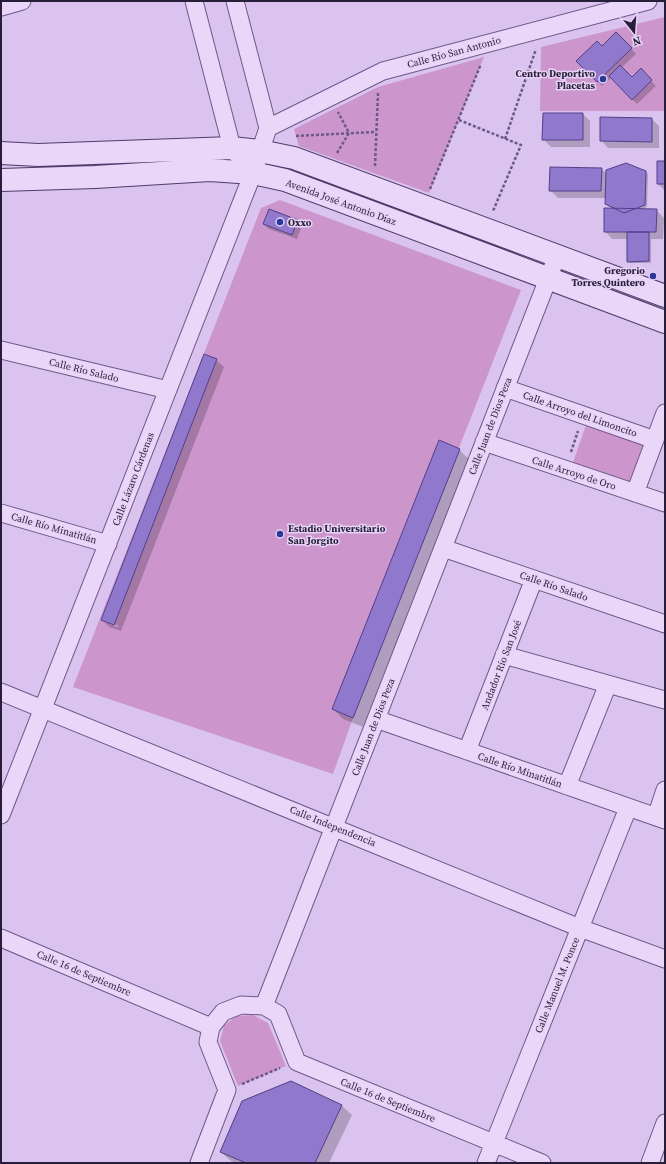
<svg xmlns="http://www.w3.org/2000/svg" width="666" height="1164" font-family="'Source Serif 4',serif">
<style>
.green{fill:#cc96cd}
.shadow{fill:#0003;fill-rule:evenodd}
.building{fill:#9078cd;stroke:#523f89}
.lines{fill:none;stroke-linecap:round;stroke-linejoin:round}
.street-casing{stroke:#6c5989;stroke-width:19}
.secondary-casing{stroke:#4d3c6b;stroke-width:24}
.path{stroke:#6c5989;stroke-width:2.5;stroke-dasharray:3 2;stroke-linecap:butt}
.street{stroke:#ead6f9;stroke-width:17}
.secondary{stroke:#ead6f9;stroke-width:22}
.poi-dot{fill:#283999;stroke:#e7d2f6;stroke-width:1.5}
.labels{text-anchor:middle;dominant-baseline:central;stroke-width:3;stroke-linejoin:round;paint-order:stroke}
.street-label{font-size:10px;fill:#271e39;stroke:#e7d2f6}
.poi-label{font-size:10px;font-weight:bold;fill:#271e39;stroke:#e7d2f6;text-anchor:end}
</style>
<rect width="100%" height="100%" fill="#dbc3ef"/>
<path class="green" d="M665,17v94h-125l1,-64z
M484,57l-55,136 -130,-47 -5,-17 84,-42z
M280,200l241,90 -168,428 -20,56 -260,-87 188,-479z
M586,425l60,20 -14,41 -60,-21z
M253,1015l15,8 18,43 -48,20 -18,-45 4,-15 12,-10z"/>
<path class="shadow" d="M616,33l20,21 -15,14 11,10 9,-8 15,16 -19,18 -26,-26 -9,8 -24,-25 24,-13z
M583,114l7,7v26h-39l-8,-8z
M652,119l7,7v22h-51l-7,-8z
M665,162v29l-7,-7z
M601,169l6,5 38,-3 3,3 -1,33 -7,3h16l8,8 -1,21h-12v24h-21l-2,-2v-22h-16l-7,-8 10,-21 -9,-6v-6h-48l-8,-8z
M297,221l5,4 -5,14 -28,-10 -5,-5z
M216,360l8,7 -103,264 -12,-4 -7,-8zM109,622l10,4 -1,1 -9,-3z
M459,450l10,9 -106,268 -20,-8 -10,-10z
M291,1082l51,24 10,9 -23,48h-94l-4,-2 -10,-9z"/>
<path class="building" d="M616,32l16,16 -35,34 -21,-21 21,-20 5,5z
M620,65l12,12 9,-9 11,12 -20,20 -23,-24z
M543,113h40v27h-41z
M600,117l52,1v24l-52,-1z
M657,161h8v23h-8z
M626,163l20,8 -1,34 -21,8 -19,-9 1,-34z
M550,167l52,1 -1,23h-52z
M604,208l53,1 -1,23h-52z
M269,209l29,11 -6,15 -29,-11z
M627,232h22v29l-22,1z
M204,354l13,5 -103,266 -13,-5z
M439,440l21,9 -107,269 -21,-9z
M291,1081l51,24 -27,58h-69l-26,-11 22,-51z"/>
<g class="lines">
<g class="street-casing">
<path id="street" d="M194,1l38,147 21,25
M1,7l21,-6
M268,128l115,-57 265,-70
M1,350l167,40
M505,388l150,52
M484,442l181,61
M635,493l30,-80
M1,513l107,31
M443,548l222,76
M504,655l161,45
M1,692l579,236 85,31
M376,719l289,101
M467,751l67,-172
M567,786l41,-102
M1,815l252,-642 15,-45 -33,-127
M656,817l9,-27
M1,938l210,89
M264,1006l14,8 19,48 245,101
M199,1163l28,-73 -19,-48 3,-15 12,-15 18,-7 23,1 293,-750
M486,1163l142,-355
M650,1163l15,-40"/>
</g>
<g class="secondary-casing">
<path id="secondary" d="M1,153l37,2 194,-7 28,3 34,7 371,138
M1,180l94,-3 115,-7 43,3 32,7 380,142"/>
</g>
<path class="path" d="M459,120l62,25 -28,66
M296,136l80,-4
M505,139l31,-90
M337,153l12,-20 -11,-21
M375,166l3,-73
M430,189l51,-125
M571,452l7,-21
M242,1084l38,-16"/>
<use href="#street" class="street"/>
<use href="#secondary" class="secondary"/>
</g>
<g class="poi-dot">
<circle cx="603" cy="79" r="4"/>
<circle cx="280" cy="222" r="4"/>
<circle cx="653" cy="276" r="4"/>
<circle cx="280" cy="534" r="4"/>
</g>
<g class="labels">
<g class="street-label">
<text transform="translate(454 52) rotate(-15)">Calle Río San Antonio</text>
<text transform="translate(341 202) rotate(20)">Avenida José Antonio Díaz</text>
<text transform="translate(84 370) rotate(14)">Calle Río Salado</text>
<text transform="translate(580 414) rotate(19)">Calle Arroyo del Limoncito</text>
<text transform="translate(490 426) rotate(-69)">Calle Juan de Dios Peza</text>
<text transform="translate(574 473) rotate(18)">Calle Arroyo de Oro</text>
<text transform="translate(133 479) rotate(-69)">Calle Lázaro Cárdenas</text>
<text transform="translate(54 528) rotate(16)">Calle Río Minatitlán</text>
<text transform="translate(554 586) rotate(19)">Calle Río Salado</text>
<text transform="translate(501 665) rotate(-69)">Andador Río San José</text>
<text transform="translate(373 727) rotate(-69)">Calle Juan de Dios Peza</text>
<text transform="translate(520 770) rotate(19)">Calle Río Minatitlán</text>
<text transform="translate(333 826) rotate(22)">Calle Independencia</text>
<text transform="translate(84 973) rotate(23)">Calle 16 de Septiembre</text>
<text transform="translate(557 985) rotate(-68)">Calle Manuel M. Ponce</text>
<text transform="translate(388 1100) rotate(22)">Calle 16 de Septiembre</text>
</g>
<g class="poi-label">
<text x="595" y="73">Centro Deportivo<tspan x="595" dy="12">Placetas</tspan></text>
<text x="288" y="222" text-anchor="start">Oxxo</text>
<text x="645" y="270">Gregorio<tspan x="645" dy="12">Torres Quintero</tspan></text>
<text x="288" y="528" text-anchor="start">Estadio Universitario<tspan x="288" dy="12">San Jorgito</tspan></text>
</g>
</g>
<rect width="666" height="1164" fill="none" stroke="#271e39" stroke-width="4"/>
<g transform="translate(634 32) rotate(163)" stroke="#e7d2f6" stroke-width="3" paint-order="stroke">
<path d="M0-3L7 15L0 10L-7 15Z" fill="#271e39"/>
<text y="-6" font-size="11" font-weight="bold" text-anchor="middle" fill="#271e39">N</text>
</g>
</svg>
